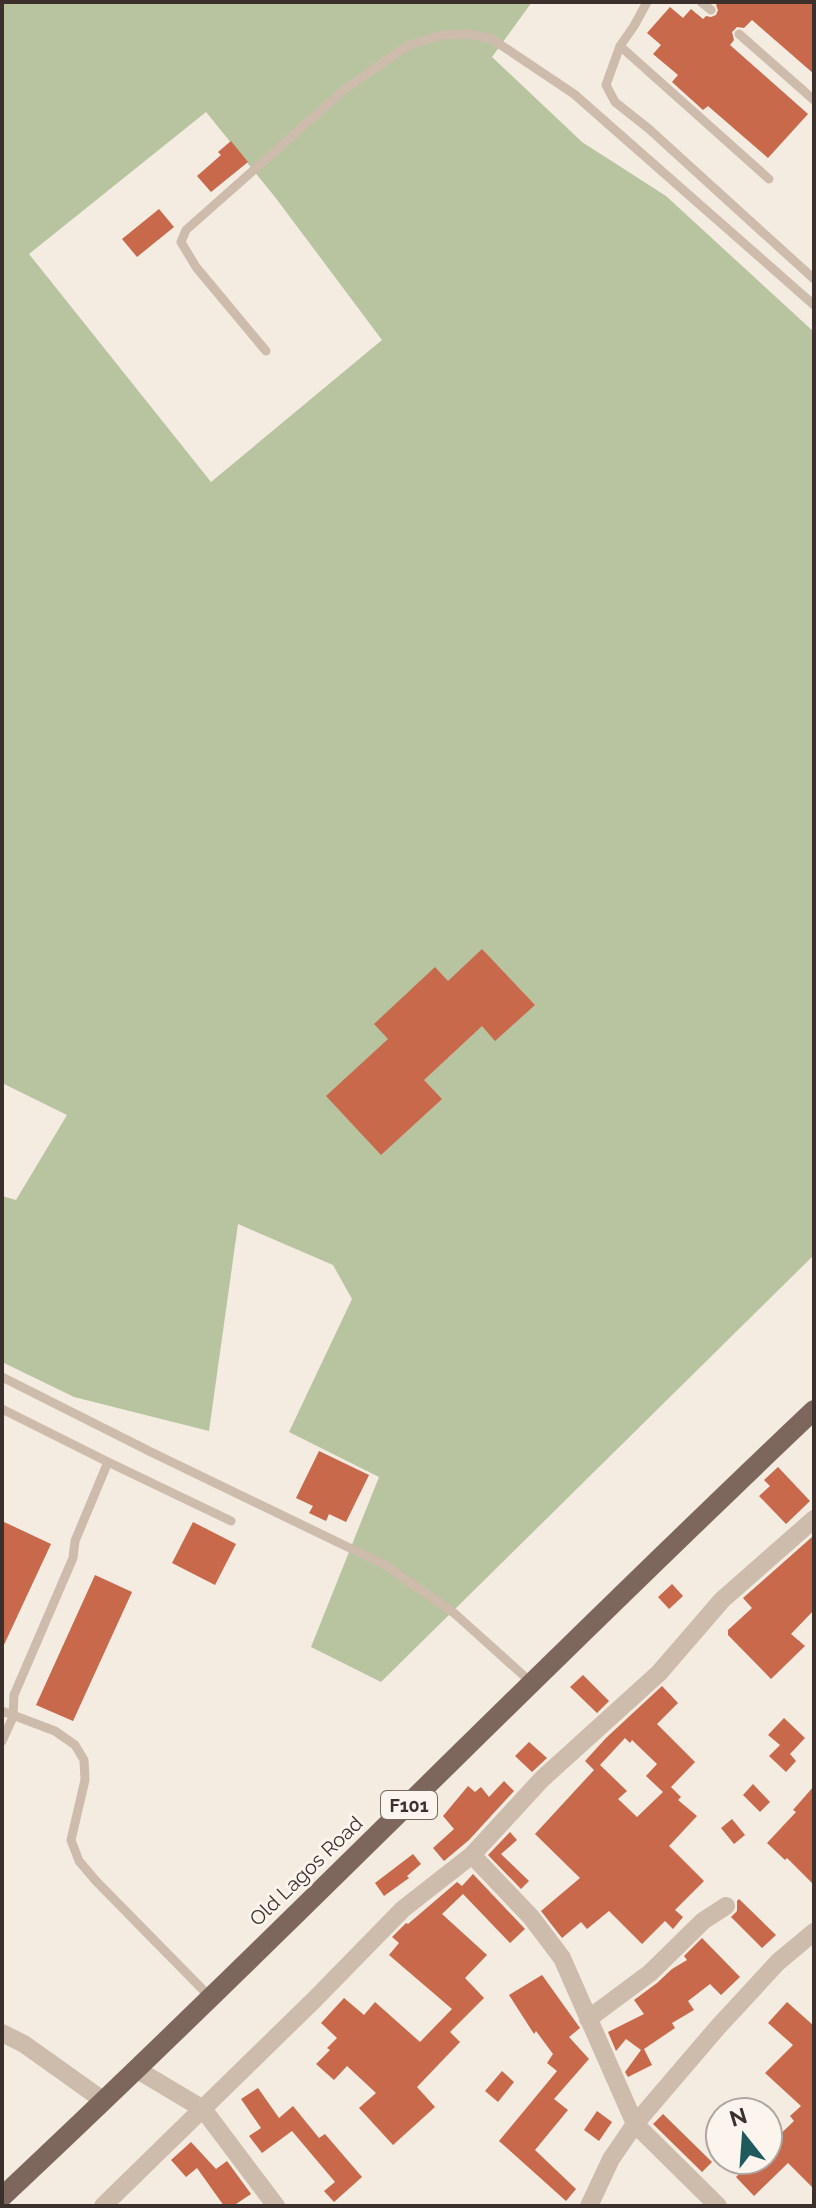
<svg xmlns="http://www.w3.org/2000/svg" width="816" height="2208" font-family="Raleway,sans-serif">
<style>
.green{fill:#b8c4a0;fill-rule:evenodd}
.building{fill:#c8694b;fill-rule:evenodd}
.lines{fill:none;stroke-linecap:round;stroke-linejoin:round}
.lane{stroke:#cdbbac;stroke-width:9}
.street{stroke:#cdbbac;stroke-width:18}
.primary{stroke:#7d675c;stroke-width:20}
.labels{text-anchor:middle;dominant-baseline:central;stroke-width:6;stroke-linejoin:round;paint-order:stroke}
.shield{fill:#fbf5ee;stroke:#756b66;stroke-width:2}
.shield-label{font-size:18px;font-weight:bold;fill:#3b302b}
.street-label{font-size:20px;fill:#3b302b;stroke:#fbf5ee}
</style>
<rect width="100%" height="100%" fill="#f4ebe1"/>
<path class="green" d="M2,2h530l-40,55 90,85 84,54 148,136v923l-433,427 -70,-35 68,-170 -90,-45 63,-133 -19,-34 -95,-41 -29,207 -135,-34 -72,-35v-166l14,4 51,-85 -65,-32zM206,112l69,85 107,143 -171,142 -182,-228z"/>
<path class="building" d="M719,2h95v72l-62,-54 -8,8 -7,-1 -5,5 2,8 -4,5 78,69 -40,44 -60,-52 -5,4 -31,-28 6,-7 -25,-21 8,-9 -14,-12 23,-26 13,11 8,-9 12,10 3,-3 5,1 5,-2 2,-5 -2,-5z
M231,141l17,21 -37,30 -14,-16 24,-21 -3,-3z
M159,209l15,18 -37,30 -15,-18z
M482,949l53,56 -40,36 -13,-15 -58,54 18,19 -61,56 -55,-59 62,-57 -14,-15 61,-57 13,14z
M319,1451l50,24 -23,47 -17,-8 -3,7 -17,-8 4,-7 -17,-8z
M778,1467l32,34 -24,23 -27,-28 11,-10 -6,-6z
M2,1521l49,23 -49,105z
M193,1522l43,22 -21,41 -43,-22z
M812,1537l2,2v71l-23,24 14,12 -34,33 -43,-44v-5l24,-22 -9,-10z
M95,1575l37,17 -59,129 -37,-16z
M672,1584l11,12 -14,13 -11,-12z
M583,1675l26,26 -12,12 -27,-26z
M662,1686l16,17 -21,21 38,38 -24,25 10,10 -3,3 19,16 -28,30 35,35 -29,29 8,7 -10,12 -8,-8 -23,23 -33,-33 -22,18 -6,-7 -19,16 -21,-27 39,-33 -45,-44 59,-64 -9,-9 21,-23zM625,1738l5,5 2,-3 25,24 -11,12 17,16 -26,25 -19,-18 9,-8 -27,-26z
M784,1718l21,20 -15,16 6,7 -10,11 -17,-16 11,-11 -12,-10z
M529,1742l18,16 -15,14 -17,-16z
M504,1781l10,10 -45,49 -25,21 -11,-13 21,-19 -11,-13 25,-30 7,6 6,-5 8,10z
M753,1784l17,18 -10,10 -17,-17z
M814,1786v99l-27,-27 -2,2 -18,-17 29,-31 -3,-2z
M732,1819l13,16 -11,9 -13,-16z
M510,1832l7,8 -16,14 28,27 -8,8 -33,-34z
M413,1854l8,10 -14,12 2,2 -25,18 -9,-13z
M473,1874l52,55 -15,14 -47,-49 -21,20 45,41 -22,23 19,20 -34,34 10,10 -43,45 18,20 -42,38 -34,-37 17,-15 -29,-27 -13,14 -18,-16 14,-14 -3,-2 10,-10 -16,-15 23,-25 20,17 11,-13 45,40 32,-33 -63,-54 10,-12 -7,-6 14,-14 2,1 49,-42 5,4z
M739,1899l37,36 -14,13 -31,-31 6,-6v-10z
M702,1938l38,39 -19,18 -11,-11 -22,17 6,9 -22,13 3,5 -31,21 8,16 -24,12 -3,-5 16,-22 -15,-11 -10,12 -8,-19 36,-18 -10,-14 23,-17 15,-14 15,-9 -3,-4z
M542,1975l38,53 -11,9 20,22 -35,40 14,11 -33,40 41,39 -10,12 -67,-60 58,-70 -10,-8 6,-9 -17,-23 -2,3 -25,-39z
M787,2002l27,24v163l-26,-26 -34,33 -18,-19 17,-17h15v-14l26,-25 -4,-5 11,-10 -36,-33 28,-28 -25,-22z
M502,2071l12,11 -16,20 -13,-11z
M258,2088l21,30 14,-12 26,32 6,-4 37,43 -28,25 -10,-11 11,-9 -43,-51 -30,22 -13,-17 12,-8 -20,-29z
M597,2111l15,11 -13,19 -15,-11z
M663,2114l49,48 -10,10 -49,-48z
M191,2142l25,27 11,-8 24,33 -18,12h-9l-27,-38 -11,9 -15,-17z"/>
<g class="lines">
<path class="lane" d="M647,2l-13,24 -14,20 -14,39 9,17 34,27 165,150
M701,2l10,8
M739,34l75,66
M620,46l149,133
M266,351l-70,-84 -15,-25 5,-12 159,-141 62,-43 35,-11 27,-1 23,5 82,55 240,211
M2,1377l151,76 232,112 69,48 79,71
M2,1409l106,53 -33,79 -2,17 -59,137 -1,22 -11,24
M108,1462l123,59
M2,1711l53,20 20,14 9,15 1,20 -14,60 8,21 17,20 115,117"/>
<path class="street" d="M472,1855l59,62 31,41 73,166 83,82
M588,2019l62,-46 53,-52 23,-15
M2,2033l22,11 80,57
M136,2069l67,40 73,97
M103,2206l212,-207 88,-90 69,-54 70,-76 117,-106 63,-73 92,-81
M589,2206l22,-47 24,-35 83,-97 60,-65 36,-30"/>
<path class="primary" d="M2,2197c275,-258 538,-528 812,-787"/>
</g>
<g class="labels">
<rect class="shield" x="381" y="1791" width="56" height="28" rx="6"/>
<g class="shield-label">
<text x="409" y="1805">F101</text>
</g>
<g class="street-label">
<text transform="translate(306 1871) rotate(-44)">Old Lagos Road</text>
</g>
</g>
<rect width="816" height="2208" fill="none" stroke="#3b302b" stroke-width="8"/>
<g transform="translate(744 2136) rotate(343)"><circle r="38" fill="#fbf5ee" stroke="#aea6a0" stroke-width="2"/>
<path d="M0-6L14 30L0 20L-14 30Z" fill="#1f5a5e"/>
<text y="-12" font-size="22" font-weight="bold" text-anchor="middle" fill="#3b302b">N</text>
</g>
</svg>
